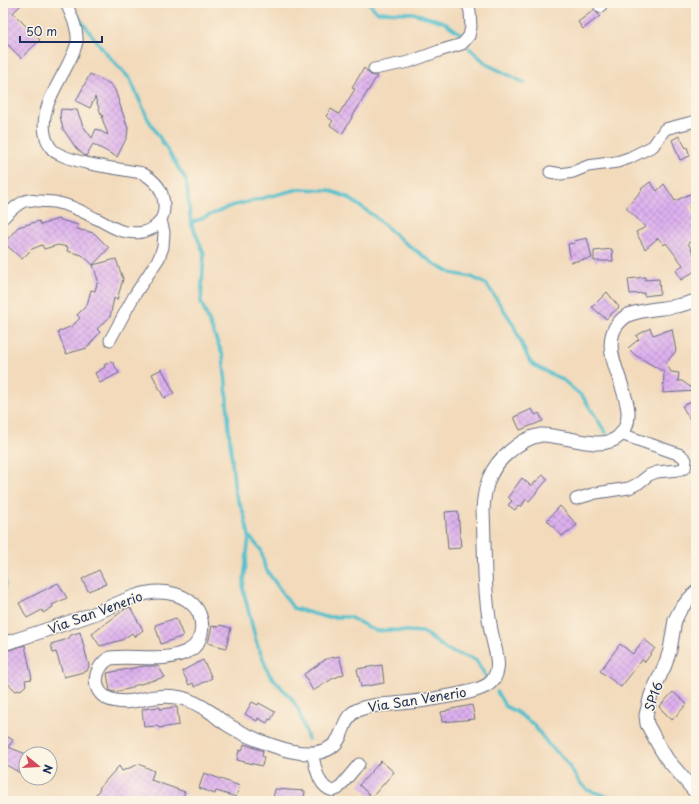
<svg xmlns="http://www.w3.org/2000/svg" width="699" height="804" font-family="'Playpen Sans',sans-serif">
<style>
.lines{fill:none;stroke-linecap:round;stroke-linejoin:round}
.stream{stroke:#52bfcc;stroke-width:3.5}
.building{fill:url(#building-cross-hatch)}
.minor-casing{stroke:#666b7f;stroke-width:13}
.tertiary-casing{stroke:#666b7f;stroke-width:15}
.minor{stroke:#fff;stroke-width:11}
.tertiary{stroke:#fff;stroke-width:13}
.labels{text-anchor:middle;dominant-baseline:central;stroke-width:3;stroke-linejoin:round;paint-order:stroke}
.street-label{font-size:13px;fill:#1b2f5e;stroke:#fcf5e5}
</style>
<defs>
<pattern id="building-cross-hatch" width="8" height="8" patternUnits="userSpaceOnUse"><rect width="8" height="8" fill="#deb0ef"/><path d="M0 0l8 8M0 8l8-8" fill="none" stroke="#b390c5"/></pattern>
</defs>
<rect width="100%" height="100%" fill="#fcf5e5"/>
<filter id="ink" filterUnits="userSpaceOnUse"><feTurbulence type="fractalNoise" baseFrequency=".025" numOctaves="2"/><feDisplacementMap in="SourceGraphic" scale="8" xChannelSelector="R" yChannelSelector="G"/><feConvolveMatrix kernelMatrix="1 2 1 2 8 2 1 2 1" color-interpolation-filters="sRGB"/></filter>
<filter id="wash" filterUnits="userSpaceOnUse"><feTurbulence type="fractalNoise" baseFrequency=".012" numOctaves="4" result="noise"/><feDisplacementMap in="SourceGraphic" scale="16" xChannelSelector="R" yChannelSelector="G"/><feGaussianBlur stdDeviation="0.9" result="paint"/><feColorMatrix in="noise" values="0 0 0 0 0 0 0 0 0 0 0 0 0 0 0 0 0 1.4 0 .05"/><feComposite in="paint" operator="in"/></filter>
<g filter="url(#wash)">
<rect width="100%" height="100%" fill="#f2dabb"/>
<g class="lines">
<path class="stream" d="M369,3l8,9 36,1 31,9 17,12
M76,14l29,38 25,27 18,40 38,61 5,43 13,30 -3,49 22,54 3,28 3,47 6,62 9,21 5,22 -6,53 13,52 13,33 23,25 7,12 9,28
M469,48l19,17 37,18
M191,223l40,-17 68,-17 29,1 19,7 27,19 30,26 29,21 18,10 21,4 15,8 25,37 17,38 6,6 28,14 20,17 23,36
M3,518v8
M249,536l12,14 4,18 28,40 32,9h24l27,14 14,-1 33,2 24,18 29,10 11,18
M3,558l2,27 -2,5
M3,621l3,12
M497,692l8,14 10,5 18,13 15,20 17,16 15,23 8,7 16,5 14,6
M632,801h5"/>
</g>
<g id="blocks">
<path class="building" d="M3,3h20l-10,10 27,27 -19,18 -18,-18z
M594,10l6,6 -17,13 -5,-7z
M364,68l7,7 6,1 -35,58 -12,-9 3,-4 -7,-5 5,-7 8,5 4,-7h1l11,-18 -3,-1z
M90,74l20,10 5,6 13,39 -1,8 -10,20 -24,-13 -7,12 -2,-1 -8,-7 -13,-19 -3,-13 1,-7 16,1 6,16 9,12 4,-9 12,6 -6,-17 1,-3 -2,-1 -6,-17 -5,11 -14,-7z
M679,136l7,12 1,-1 3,9 -10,4 -8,-20z
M650,182l7,9 7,-7 11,17 21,-10v13l-7,3 7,14v18l-8,4 8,15v12l-15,10 -5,-10 7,-5 -17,-22 -2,2 -6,-7 -13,11 -9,-17 10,-5 -20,-19 16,-18 -1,-1z
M57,219l21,6 -1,4 17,4 15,15 -16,17 -11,-10 -15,-4 1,-4 -10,-2 -14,4 -2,-4 -10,4 -10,10 -18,-16 14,-16 21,-6 2,4z
M587,238l5,20 -21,4 -3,-18 7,-1 -1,-2z
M612,249l1,12h-19v-10z
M116,259l7,20 -6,21 -3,-2 -4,19 -13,12 3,3 -13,16 -21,6 -8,-22 14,-6 8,-8 -3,-3 10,-10 4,-15 4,1 3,-11 -5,-15z
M645,277v3l14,-1 1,15 -16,2v-3l-14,1 -2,-15z
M607,292l12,15 -13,12 -14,-12z
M650,328l3,7 19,-6 4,22 -10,12 5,9 8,1 -1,8h4l14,10 -33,2 1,-21 -29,-17 -7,-7 11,-9 -3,-3z
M112,361l7,12 -19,10 -5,-10 10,-6 -1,-2z
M162,369l12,24 -10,5 -12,-24z
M696,400v30l-14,-24z
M532,409l3,6 4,-2 4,8 -23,9 -6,-13z
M543,475l5,4 -19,22 -3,-2 -5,8 -2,-2 -4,5 -7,-5 4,-4 -4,-4 14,-19 9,8z
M560,506l17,19 -9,8 -1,-1 -5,4 -15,-16z
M458,511l3,37 -13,1 -3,-37z
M99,570l7,14 -18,7 -6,-12z
M58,583l9,15 -15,7 1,2 -10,6 -1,-3 -15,8 -8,-15z
M130,607l13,23 -8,7 -3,-4 -10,7 -22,6 -8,-12 33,-25z
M176,618l7,18 -22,8 -6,-19z
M220,625l11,3 -5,20 -18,-5 4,-17 7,1z
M80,632l9,34 -2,5 -23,6 -8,-25 -3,1 -2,-9 17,-5 3,-4z
M644,639l11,9 -10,14 -3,-2 -21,27 -21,-16 20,-27 13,10z
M25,645l7,34 -7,1 1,5 -4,4 -6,2 -11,-10 -2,-14v-15z
M339,656l5,18 -12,5 -19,12 -9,-17 14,-9v-1l6,-3v-1l8,-3 1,1z
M203,660l9,18 -17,9 -2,-4 -4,2 -7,-14z
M382,665l2,18 -23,4 -4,-18z
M144,666h14l7,11 -32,9v2l-19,4 -4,-1 -3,-18z
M673,692l14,12 -15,16 -13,-13z
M252,702l6,3 1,-2 16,9 -4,8 -2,-1 -2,4 -9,-5 -1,3 -12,-7z
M472,705l3,14 -33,3 -1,-10 6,-1v-1z
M160,707v2l17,-2 2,18 -20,3 -1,-2 -14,1 -2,-18z
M3,734l10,6 -5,7 18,7v21l-5,-3 -1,1 -17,-10z
M244,744l19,7 -1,5 2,1 -2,9 -25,-6 2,-10 3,1z
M381,761l13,11 -22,25 -13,-12z
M139,764l15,7 -3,9 34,12 -4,9h-78l-7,-7 4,-5 -1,-1 20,-22 3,5z
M204,773l36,13 -4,11 -20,-6 -1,3 -16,-6z
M275,789l30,2 -1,10h-30l1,-3h-2z"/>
</g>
</g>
<g filter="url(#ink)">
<use href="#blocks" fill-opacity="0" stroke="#666b7f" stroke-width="1"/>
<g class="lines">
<g class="minor-casing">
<path id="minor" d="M600,7l2,-4
M374,69l35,-7 30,-11 23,-7 7,-8 2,-9 -1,-16 -3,-8
M550,172l11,2 12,-2 15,-6 29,-4 12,-4 24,-12 12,-17 31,-8
M3,218c6,-6 16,-16 25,-18 3,0 8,1 12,1 6,1 12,0 18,2 13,2 25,9 37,15 9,4 17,10 27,13 27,7 49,-8 40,-37 -3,-10 -11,-16 -20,-21 -25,-5 -61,-8 -83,-19 -8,-3 -10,-9 -13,-16 -8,-26 11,-52 22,-74 3,-7 8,-15 9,-23 1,-13 -6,-26 -11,-38
M110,340l24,-44 25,-38 4,-11 1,-15 -3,-12
M576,499l20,-6 33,-5 10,-5 10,-8 8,-3 21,-2 7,-2 1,-8 -5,-5 -60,-21
M312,753c4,13 5,34 21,38l5,-2 21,-25"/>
</g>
<g class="tertiary-casing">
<path id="tertiary" d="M696,592l-7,7 -9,11 -5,10 -5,30 -5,15 -14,30 -5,20 1,9 12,22 8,13 29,34
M3,644c31,-10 62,-20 93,-31 20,-8 41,-21 63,-21 10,0 23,3 31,10 16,12 16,40 -2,49 -23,12 -52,4 -78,7 -16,9 -20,33 -1,41 13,5 26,2 39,-1 27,-5 42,0 64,15 4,3 8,7 13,10 18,12 45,23 66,28 19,4 42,4 50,-17 5,-12 6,-20 19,-25 10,-4 21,-4 32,-5 17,-2 35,-3 51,-7 13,-2 41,-6 49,-16 9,-11 5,-25 2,-37 -11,-44 -9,-89 -11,-134 1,-23 7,-43 26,-58 9,-8 20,-15 32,-17 21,-1 60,17 77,2 31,-27 -21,-76 -3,-109 3,-5 8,-10 13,-13 15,-6 32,-6 48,-9 6,-1 13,-3 20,-5"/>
</g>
<use href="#minor" class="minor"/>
<use href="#tertiary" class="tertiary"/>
</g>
</g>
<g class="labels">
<g class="street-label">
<text transform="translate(95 612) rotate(-20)">Via San Venerio</text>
<text transform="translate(653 696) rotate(-71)">SP16</text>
<text transform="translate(417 699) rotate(-9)">Via San Venerio</text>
</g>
</g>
<rect width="699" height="804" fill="none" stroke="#fcf5e5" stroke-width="16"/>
<g transform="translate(38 766) rotate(108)"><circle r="19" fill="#fcf5e5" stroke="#a2a6af"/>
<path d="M0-3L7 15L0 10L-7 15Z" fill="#d1495b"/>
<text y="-6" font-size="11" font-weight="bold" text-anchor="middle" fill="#1b2f5e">N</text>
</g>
<path d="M20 36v6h82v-6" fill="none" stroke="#1b2f5e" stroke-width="2"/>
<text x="26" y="36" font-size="12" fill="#1b2f5e" stroke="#fcf5e5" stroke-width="3" paint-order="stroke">50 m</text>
</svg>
